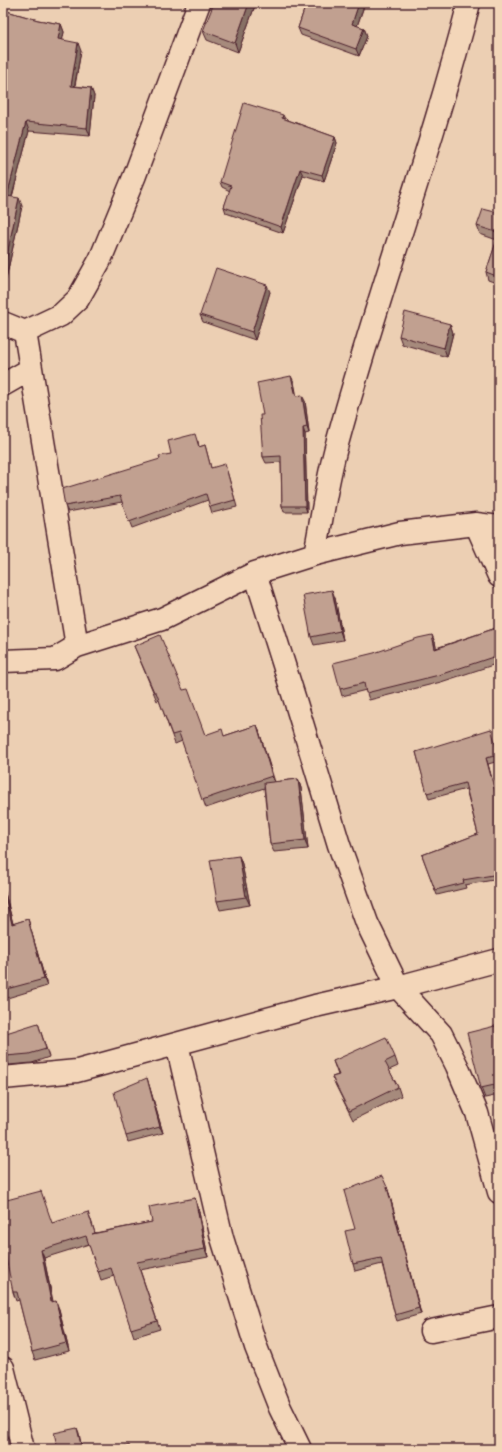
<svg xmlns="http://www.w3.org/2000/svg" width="502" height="1452" font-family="Sriracha,sans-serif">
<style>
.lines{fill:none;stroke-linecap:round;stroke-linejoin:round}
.minor-casing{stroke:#4a1f2b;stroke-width:25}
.minor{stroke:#f3d6b9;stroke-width:22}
.wall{fill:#a68a7c;stroke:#4a1f2b}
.shaded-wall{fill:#877065;stroke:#4a1f2b}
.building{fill:#c1a090;stroke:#4a1f2b}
</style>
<rect width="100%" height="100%" fill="#eccfb3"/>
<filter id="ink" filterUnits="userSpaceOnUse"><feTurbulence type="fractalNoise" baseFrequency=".025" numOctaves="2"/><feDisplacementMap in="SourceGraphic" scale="8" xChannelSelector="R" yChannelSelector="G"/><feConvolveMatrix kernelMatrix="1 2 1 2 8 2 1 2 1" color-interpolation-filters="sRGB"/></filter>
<g filter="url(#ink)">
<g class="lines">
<g class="minor-casing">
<path id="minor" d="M3,323l22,9 36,-17 17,-16 22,-39 35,-85 64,-172
M25,332l52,314
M3,385l28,-16
M476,524l23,52
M315,554c7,-36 12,-74 22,-110 40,-148 94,-292 132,-441
M255,573l40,127 44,145 28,78 31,64 43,47 16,32 20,47 22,79
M3,661l52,-2 22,-13 85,-27 93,-46 60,-19 85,-21 76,-9 23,3
M177,1044l45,194 34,109 24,61 20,41
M3,1078l74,-7 238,-65 83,-19 101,-27
M431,1331l68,-14
M3,1368l20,81"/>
</g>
<use href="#minor" class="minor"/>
</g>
<path class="wall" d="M256,3l-18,49 -31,-12 -4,-9z
M301,3h64l-8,23 7,2 3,8 -8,20 -58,-21 -3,-7 6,-18h-1z
M3,10l35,10 23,4 3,8 -2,8 19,11 -6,35 16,2 3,8 -4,40 -61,-5 -17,66 10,9 -17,77h-2z
M283,115l2,4 50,18 2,6 -13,38 -21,-6 -20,58 -57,-20 -2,-6 6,-16 -8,-4 -2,-5z
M499,213v71l-11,-4 -2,-8 11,-32 -17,-6 -3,-8z
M270,292l-15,48 -52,-18 -3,-7z
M450,324l3,9 -6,24 -45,-13 -3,-8z
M294,382l2,14 9,5 4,32 -4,1 2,78h-23l-2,-6 -1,-44 -15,1 -3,-6v-42z
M198,441l1,6 6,-2 6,23 16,3 10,36 -25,6 -4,-13 -76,28 -10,-26 -54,10 -3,-6z
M335,598l8,42 -29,5 -3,-8z
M499,627v36l-58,19 -72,18 -3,-10 -24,6 -2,-7 95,-47 1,6z
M134,646l49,44 22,45 19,1 33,-11 18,57 23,-3 3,9 7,61 -34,3 -4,-8 -6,-56 -58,20 -24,-67 -7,3 -16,-44 -2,1z
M416,752l83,2v7l-11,3 11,40v75l-34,6 1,3 -29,7 -15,-40 56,-21 -12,-45 -37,10z
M239,856l3,8 8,41 -30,5 -3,-9z
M3,885l10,39 15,-5 2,8 17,59 -43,13 -1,-3z
M38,1023l11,34 -17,6 -23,2 -6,-18z
M499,1025v70l-14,3 -4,-10z
M395,1057l3,9 -9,4 9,17 3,9 -48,24 -17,-34 -4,-9 6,-2 -5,-14z
M149,1085l14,48 -35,9 -2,-6z
M389,1193l32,121 -24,7 -2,-6 -13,-51 -27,7 -2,-7 2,-35z
M195,1198l3,9 10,50 -68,13 20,59 -26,8 -20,-61 -13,4 -12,-36 -45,14 9,43 6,8 10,42 -34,9 -3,-8 -13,-52 -3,1 -3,-9 39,-69 39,-3 4,13 57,-11z"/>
<path class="shaded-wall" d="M249,3h7l-18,49 -3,-9z
M359,3h6l-10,29 -3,-8z
M61,24l3,8 -3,16 -3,-9z
M364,28l3,8 -8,20 -3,-7z
M78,43l3,8 -8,43 -2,-8z
M91,88l3,8 -4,40 -3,-8z
M26,122l3,9 -19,73 -3,-8z
M335,137l2,6 -13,38 -2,-6z
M300,169l3,6 -20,58 -2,-6z
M19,198l3,8 -17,77 -2,-6v-4z
M267,285l3,7 -15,48 -3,-8z
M450,324l3,9 -6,24 -3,-9z
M291,376l3,6 4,20 -2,-6z
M302,395l3,6 4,32 -2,-6z
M303,428l2,6 2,78 -2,-6z
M332,590l3,8 8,42 -3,-9z
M432,635l3,7 3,13 -3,-6z
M257,725l3,9 15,51 -3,-9z
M486,758l13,46v2z
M298,779l3,9 7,61 -3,-9z
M239,856l3,8 8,41 -4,-8z
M3,885l12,46 -3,-7 -9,-35z
M28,919l2,8 17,59 -3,-7z
M147,1078l2,7 14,48 -3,-6z
M387,1187l2,6 32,121 -2,-6z
M195,1198l3,9 10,50 -3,-8z
M41,1250l3,8 10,52 -3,-8z
M56,1301l3,8 10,42 -3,-8z
M77,1428l2,5 3,16z"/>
<path class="building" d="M214,3h35l-14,40 -32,-12z
M303,3h56l-7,21 12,4 -8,21 -58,-21 8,-24z
M3,10l35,10 23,4 -3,15 20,4 -7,43 20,2 -4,40 -61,-6 -19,74 12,2 -16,75z
M244,103l39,12 -1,3 53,19 -13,38 -22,-6 -19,58 -57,-20 7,-21 -11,-4z
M483,209l16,4v64l-13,-5 13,-39 -22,-7z
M216,268l51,17 -15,47 -52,-17z
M405,312l45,12 -6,24 -45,-12z
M291,376l5,20 6,-1 5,32 -4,1 2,78h-23l-1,-50 -18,1 -3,-42h3l-6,-32z
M195,434l4,13 6,-2 6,23 14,-4 10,36 -25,7 -4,-13 -77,28 -9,-26 -55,10 -3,-17 98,-30 -1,-3 12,-2 -3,-13z
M332,590l8,41 -29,6 -8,-42z
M499,627v28l-60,20 -73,18 -2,-10 -24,6 -7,-26 41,-10 44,-15 14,-3 3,14z
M160,635l23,55 5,-1 17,46 17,-6 2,7 33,-11 15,51 -70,24 -23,-67 -7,2 -16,-43h-2l-20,-46z
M491,729l8,26 -13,3 13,48v68l-36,6 1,3 -29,7 -13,-35 56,-21 -13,-51 -38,10 -11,-41z
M298,779l7,61 -35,4 -6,-61z
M239,856l7,41 -29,4 -7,-41z
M3,889l9,35 16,-5 16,60 -41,11z
M38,1023l8,26 -17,5 -23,2 -3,-9v-13z
M499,1025v59l-18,4 -14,-55z
M386,1037l9,20 -10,5 13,25 -49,24 -17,-34 7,-2 -6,-14z
M147,1078l13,49 -34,9 -12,-44z
M382,1176l5,11 32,121 -24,7 -14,-57 -28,6 -8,-33 10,-2 -11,-38z
M41,1191l11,32 36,-11 7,21 -3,1 60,-12 -3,-15 46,-9 10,51 -68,13 20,59 -26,8 -20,-61 -13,4 -12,-36 -45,14 10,52 5,-1 10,42 -34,9 -15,-60h-4l-10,-49v-42z
M77,1428l5,21h-24l-4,-16z
M129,1445l1,4h-18z"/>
</g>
<rect width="502" height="1452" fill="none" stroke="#f3d6b9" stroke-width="16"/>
<rect x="8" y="8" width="486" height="1436" fill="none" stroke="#4a1f2b" stroke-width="1.5" filter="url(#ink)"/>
</svg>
